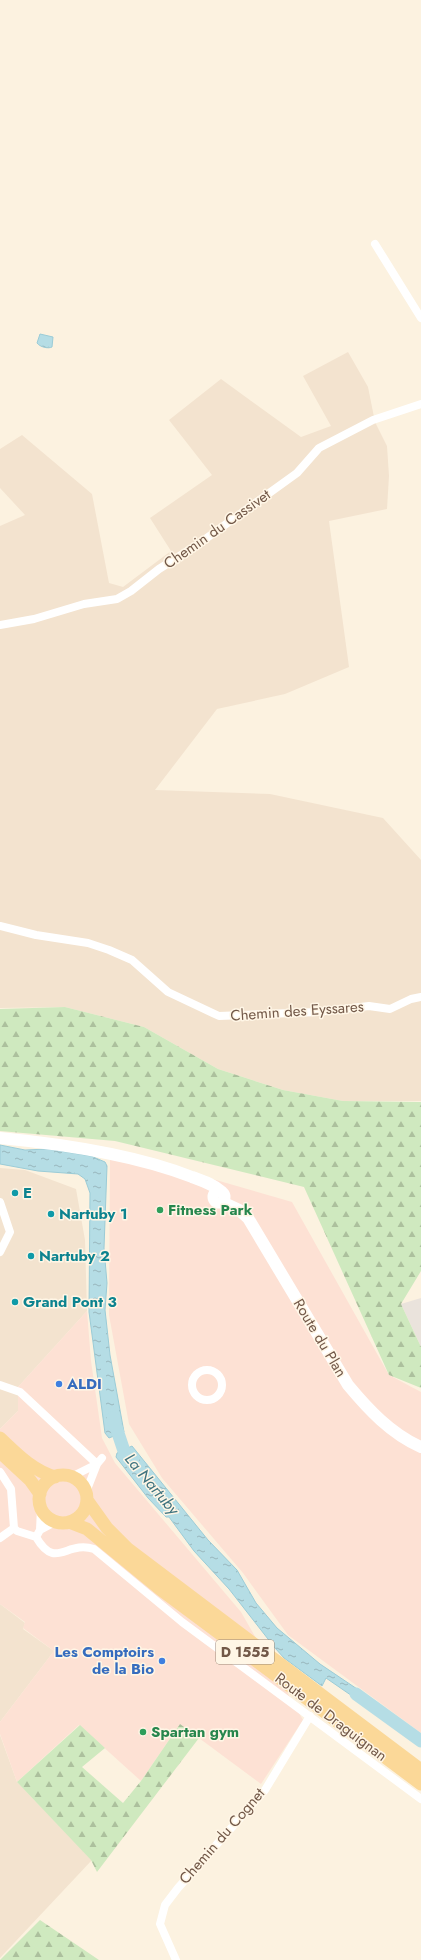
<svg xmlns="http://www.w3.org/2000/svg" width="421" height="1960" font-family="Jost,sans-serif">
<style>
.residential{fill:#f3e3cf}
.commercial{fill:#fde1d4}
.industrial{fill:#eae3dc}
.forest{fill:url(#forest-firs)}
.water{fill:url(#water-ripples);stroke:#9bccd7}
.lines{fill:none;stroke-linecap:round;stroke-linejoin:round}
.river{stroke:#b5dde5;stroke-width:13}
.street{stroke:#fff;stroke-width:8}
.secondary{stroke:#fff;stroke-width:12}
.primary{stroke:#fbd898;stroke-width:13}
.culture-dot{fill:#0f9aa8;stroke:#fff6e6;stroke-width:1.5}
.leisure-dot{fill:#2e9e5b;stroke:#fff6e6;stroke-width:1.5}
.shop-dot{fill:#3f7fe0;stroke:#fff6e6;stroke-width:1.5}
.labels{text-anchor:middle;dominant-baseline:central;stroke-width:3;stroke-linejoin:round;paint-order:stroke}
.shield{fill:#fff6e6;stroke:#9c8777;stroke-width:1}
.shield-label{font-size:14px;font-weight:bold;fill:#725848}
.street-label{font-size:15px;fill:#725848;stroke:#fff6e6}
.culture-label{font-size:15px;font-weight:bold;fill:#0d838f;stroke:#fff6e6;text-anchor:start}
.leisure-label{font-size:15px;font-weight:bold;fill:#27864d;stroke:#fff6e6;text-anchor:start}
.shop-label{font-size:15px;font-weight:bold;fill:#366cbe;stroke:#fff6e6;text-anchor:start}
.water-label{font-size:16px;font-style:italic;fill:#3f737f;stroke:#fff6e6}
</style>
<defs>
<pattern id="forest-firs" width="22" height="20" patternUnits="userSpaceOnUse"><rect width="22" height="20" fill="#cfe9bf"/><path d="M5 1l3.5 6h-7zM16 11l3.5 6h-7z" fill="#acc09d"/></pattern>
<pattern id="water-ripples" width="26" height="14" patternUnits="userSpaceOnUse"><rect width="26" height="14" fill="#b5dde5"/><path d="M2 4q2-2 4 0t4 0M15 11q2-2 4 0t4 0" fill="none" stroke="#98b6bc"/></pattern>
</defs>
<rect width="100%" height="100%" fill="#fcf2e0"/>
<path class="residential" d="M348,352l20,35 7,35 12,24 2,30 -2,33 -58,12 20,146 -64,27 -68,15 -62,81 115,4 113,24 38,42v241h-78l-60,-11 -65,-21 -74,-42 -79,-20 -65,1v-482l25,-11 -25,-27v-39l22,-14 70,59 17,89 14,4 48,-36 -21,-33 62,-43 -43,-55 52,-41 80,58 30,-11 -28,-50z
M0,1168l25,2 51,19 9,51 2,71 -69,76v24l-18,18z
M0,1604l25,19 -2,6 31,22 -54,71z
M0,1735l17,47 75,78 -92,98z"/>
<path class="commercial" d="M110,1159l92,17 90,26 97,173 32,17v341l-133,-98 -45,-62 -81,-95 -33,-54 -20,-109z
M87,1311l4,50 11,77 13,25 126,149 62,108 -42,64 -81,-60 -39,57 -62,-56 -62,57 -17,-48v-12l54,-71 -31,-23 2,-6 -25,-18v-175l18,-18v-24z"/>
<path class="industrial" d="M421,1298v49l-20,-43z"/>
<path class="forest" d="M65,1007l79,20 74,42 65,21 60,11 78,1v169l-20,33 20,43v41l-32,-13 -85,-188 -189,-46 -115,-10v-122z
M180,1724l19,14 -102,134 -6,-12 -74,-78 63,-57 25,23 -23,19 41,36 18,-22z
M40,1920l59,40h-99z"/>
<path class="water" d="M40,334l13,3 -1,10c-4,2 -12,0 -15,-4z
M0,1145l25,5 23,-1 43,7 14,6 2,4 -3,82 3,35 -2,27 5,45 14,77 -15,6 -4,-5 -16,-121 1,-119 -5,-14 -7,-5 -40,-3 -38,-7z
M132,1446l76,94 29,30 19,33 21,25 43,36 49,33 2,12 -45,-31 -4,8 -38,-28 -9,-10 -46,-59 -35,-38 -25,-34h-3l-18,-19 -32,-41 1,-4z
M377,1704l44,32v10l-42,-31z"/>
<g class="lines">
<path class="river" d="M113,1418l11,33 9,12
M356,1694l65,47"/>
<path class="street" d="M375,244l46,74
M0,625l34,-6 50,-15 33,-5 14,-8 28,-22 38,-24 100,-72 22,-25 54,-28 48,-16
M0,926l36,9 52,8 21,7 23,10 36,32 51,24 98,-4 52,-6 21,3 21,-10 10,-2
M0,1202l10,30 -10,20
M192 1385a15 15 0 1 1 30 0a15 15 0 1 1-30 0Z
M0,1385l20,7 77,72
M0,1472l11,17 3,39 3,3 19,6 4,-7 15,-8
M71,1477l26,-13
M86,1492l11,-28 5,-6
M40,1530l1,-22
M36,1537c20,34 30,3 58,12l88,73 239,177
M0,1538l14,-10
M176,1960l-16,-36 5,-19 13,-17 87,-98 45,-74"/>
<path class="secondary" d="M0,1138c63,6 133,16 192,39 11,4 21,7 30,15
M213.5 1197a5.5 5.5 0 1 1 11 0a5.5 5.5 0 1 1-11 0Z
M222,1202l17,8 9,8 100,167c20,24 43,49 73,62"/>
<path class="primary" d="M0,1438c17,16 32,32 55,39
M0,1452l30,28 10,14
M39 1499a24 24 0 1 1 48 0a24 24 0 1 1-48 0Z
M87,1500l20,28 21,21 293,221
M69,1522l18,7 73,60 261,195"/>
</g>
<g class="culture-dot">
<circle cx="15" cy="1193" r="4"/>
<circle cx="51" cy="1214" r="4"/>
<circle cx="31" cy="1256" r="4"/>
<circle cx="15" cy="1302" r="4"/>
</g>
<g class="leisure-dot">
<circle cx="160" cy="1210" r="4"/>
<circle cx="143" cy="1732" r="4"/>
</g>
<g class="shop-dot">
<circle cx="59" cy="1384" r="4"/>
<circle cx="162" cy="1661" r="4"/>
</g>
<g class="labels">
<rect class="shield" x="216" y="1640" width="58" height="24" rx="3"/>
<g class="shield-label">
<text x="245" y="1652">D 1555</text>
</g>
<g class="street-label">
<text transform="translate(217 529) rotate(-35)">Chemin du Cassivet</text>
<text transform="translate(297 1011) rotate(-4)">Chemin des Eyssares</text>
<text transform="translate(320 1338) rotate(59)">Route du Plan</text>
<text transform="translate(331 1717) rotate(37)">Route de Draguignan</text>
<text transform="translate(222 1836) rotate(-49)">Chemin du Cognet</text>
</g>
<g class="culture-label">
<text x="23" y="1193">E</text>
<text x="59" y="1214">Nartuby 1</text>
<text x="39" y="1256">Nartuby 2</text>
<text x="23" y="1302">Grand Pont 3</text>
</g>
<g class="leisure-label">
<text x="168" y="1210">Fitness Park</text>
<text x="151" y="1732">Spartan gym</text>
</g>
<g class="shop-label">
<text x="67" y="1384">ALDI</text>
<text x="154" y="1652" text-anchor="end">Les Comptoirs<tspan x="154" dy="17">de la Bio</tspan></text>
</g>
<g class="water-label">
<text transform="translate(152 1484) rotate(50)">La Nartuby</text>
</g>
</g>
</svg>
